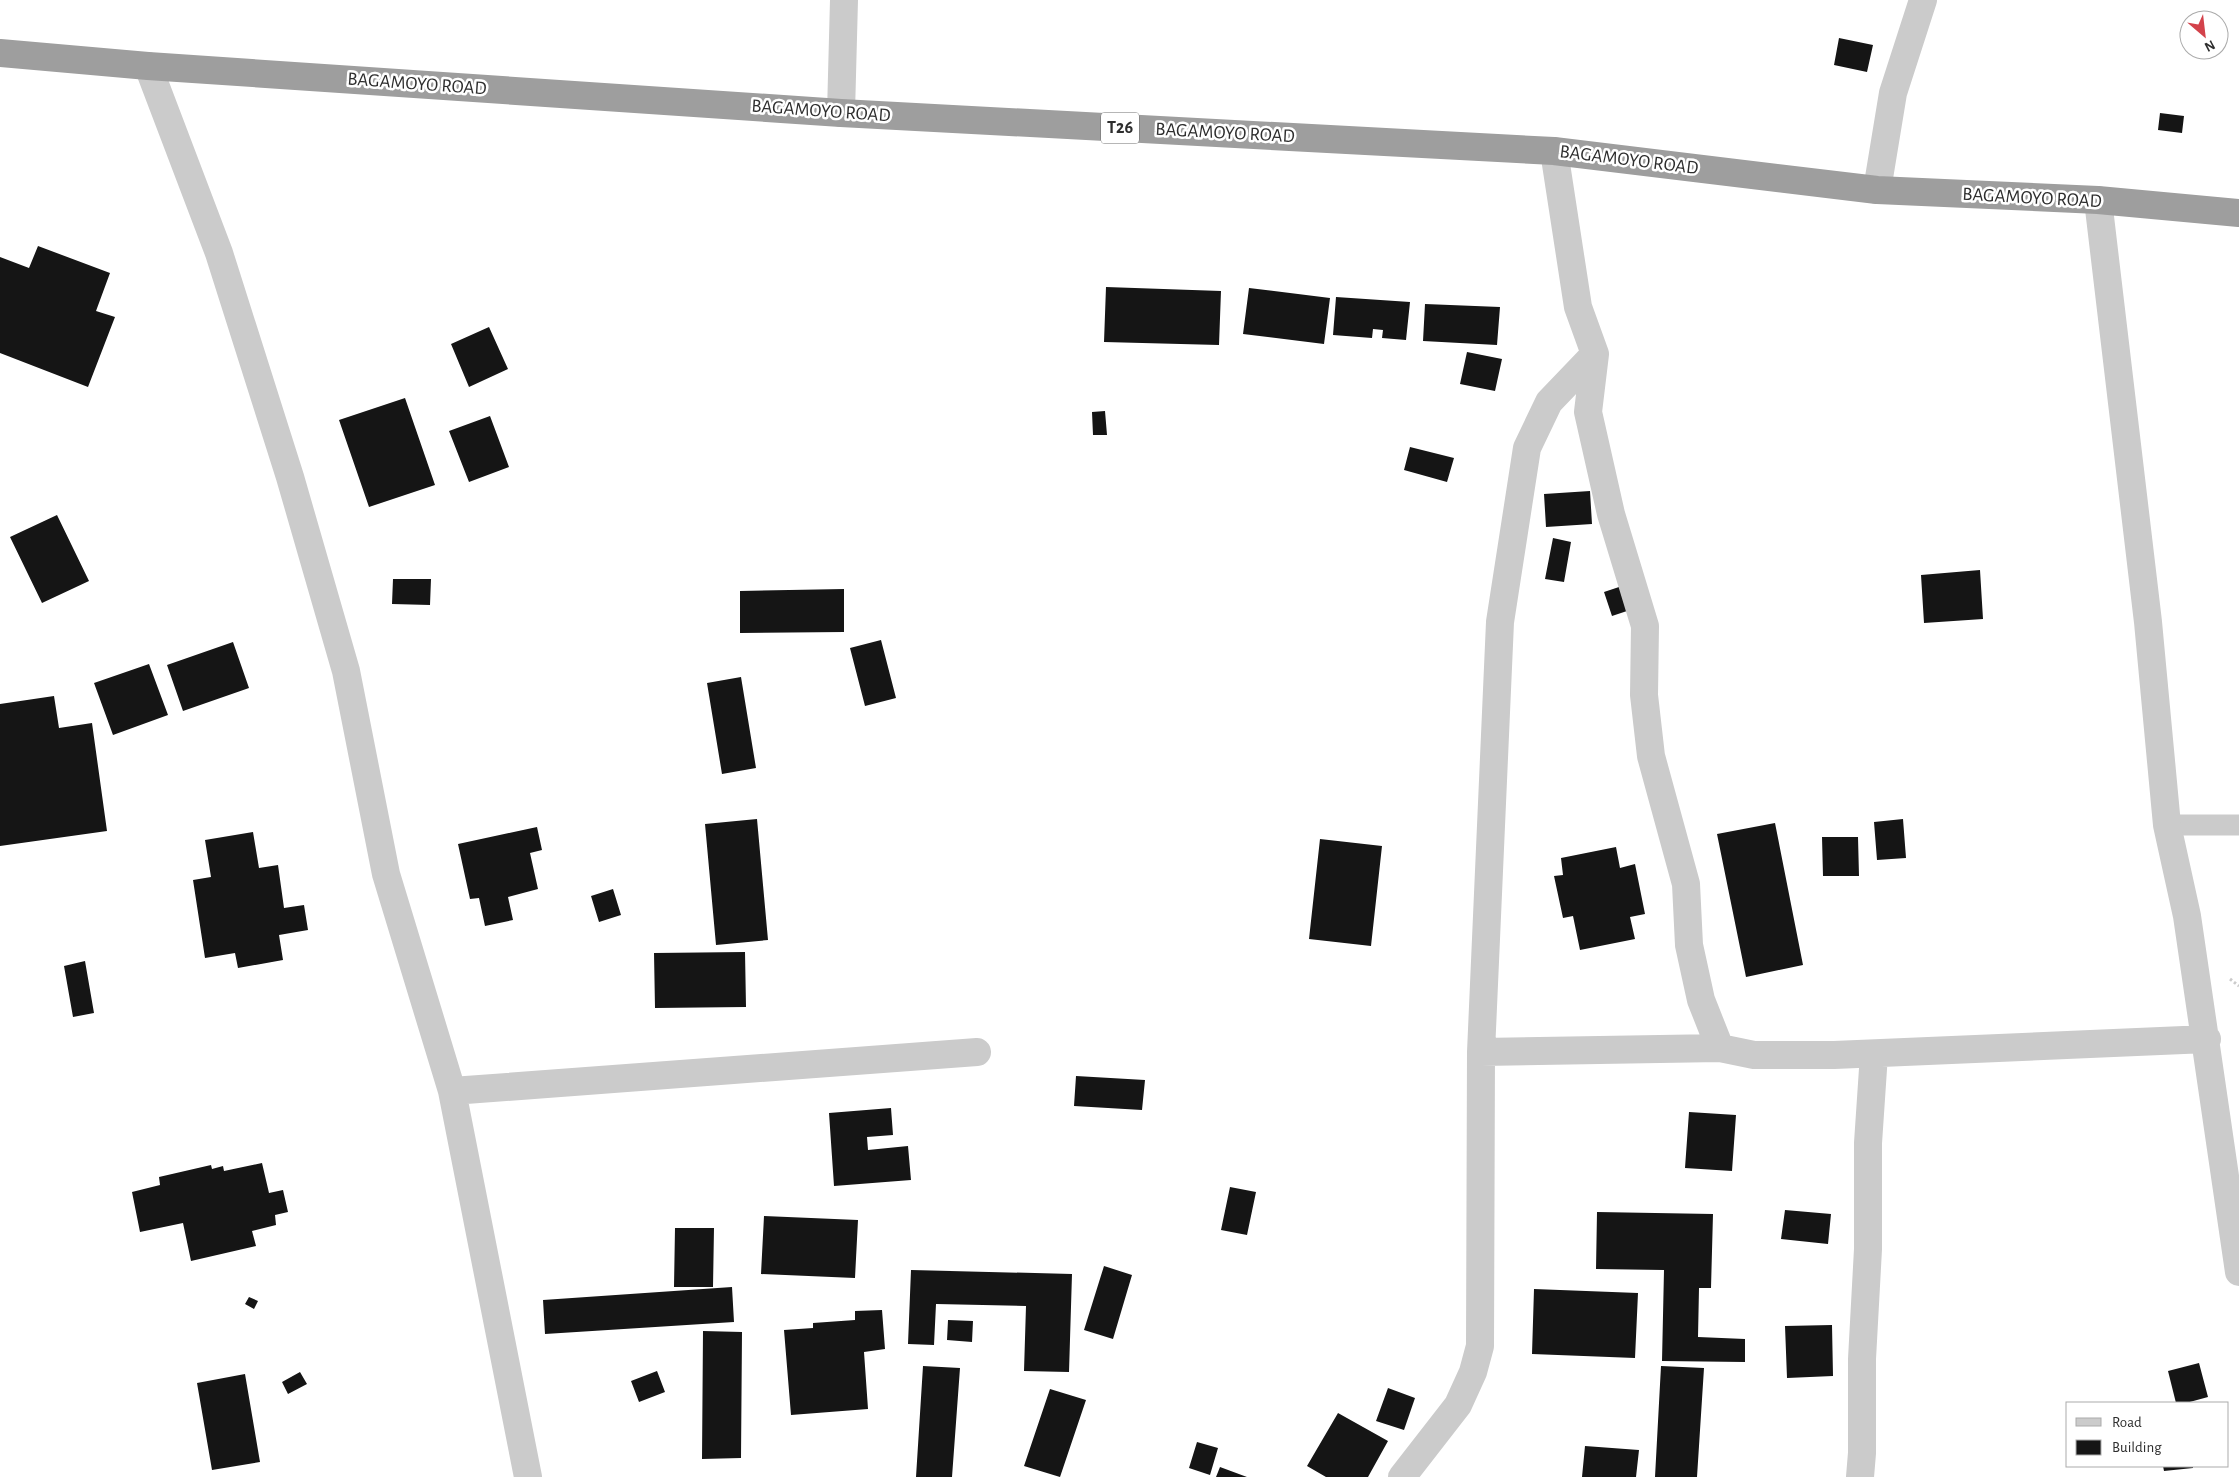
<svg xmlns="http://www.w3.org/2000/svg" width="2239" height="1477" font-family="'Alegreya Sans',sans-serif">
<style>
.building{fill:#151515}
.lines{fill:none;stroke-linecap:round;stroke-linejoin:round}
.path{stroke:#cbcbcb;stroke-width:3;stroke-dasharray:2.5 2.5;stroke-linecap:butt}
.service{stroke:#cbcbcb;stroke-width:21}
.minor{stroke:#cbcbcb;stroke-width:28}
.trunk{stroke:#9e9e9e;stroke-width:28}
.labels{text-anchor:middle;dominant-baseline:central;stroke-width:5;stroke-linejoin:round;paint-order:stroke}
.shield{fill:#fff;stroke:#6d6d6d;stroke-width:1}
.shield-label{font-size:18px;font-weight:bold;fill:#2e2e2e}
.street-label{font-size:19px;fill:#2e2e2e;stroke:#fff}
</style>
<rect width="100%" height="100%" fill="#fff"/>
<path class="building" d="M1839,38l34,7 -6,27 -33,-7z
M2160,113l24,3 -2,17 -24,-3z
M38,246l72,27 -14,38 19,6 -27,70 -88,-34v-96l29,11z
M1106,287l115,4 -2,54 -115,-3z
M1249,288l81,10 -6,46 -81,-10z
M1336,297l74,5 -4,38 -24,-2 1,-8 -10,-1 -1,9 -39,-3z
M1425,304l75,3 -3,38 -74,-4z
M489,327l19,42 -39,18 -18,-43z
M1467,352l35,7 -7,32 -35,-7z
M405,398l30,87 -66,22 -30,-87z
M1105,411l2,24h-14l-1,-23z
M490,416l19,51 -40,15 -20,-51z
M1410,447l44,11 -7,24 -43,-12z
M1590,491l2,33 -46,3 -2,-33z
M57,515l32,66 -47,22 -32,-66z
M1553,538l18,4 -7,40 -19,-3z
M1980,570l3,49 -59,4 -3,-48z
M393,579h38l-1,26 -38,-1z
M1625,585l8,24 -21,7 -8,-24z
M844,589v43l-104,1v-42z
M881,640l15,58 -31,8 -15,-58z
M233,642l16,46 -66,23 -16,-46z
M149,664l19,51 -55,20 -19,-52z
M741,677l15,91 -34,6 -15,-91z
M54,696l5,32 33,-5 15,108 -107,15v-142z
M757,819l11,121 -52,5 -11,-121z
M1903,819l3,39 -29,2 -3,-38z
M1775,823l28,142 -57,12 -29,-143z
M537,827l5,23 -12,3 8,36 -30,8 5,23 -28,6 -6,-28 -9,1 -12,-55z
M253,832l6,36 19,-3 6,43 20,-3 4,25 -29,5 4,25 -45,8 -3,-15 -30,5 -12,-78 18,-3 -6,-37z
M1822,837h36l1,39h-36z
M1320,839l62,7 -11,100 -62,-7z
M1616,847l4,21 15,-4 10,50 -15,3 5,22 -55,11 -7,-34 -10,2 -9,-42 9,-1 -2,-17z
M613,889l8,26 -22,7 -8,-26z
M745,952l1,55 -91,1 -1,-55z
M85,961l9,52 -21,4 -9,-51z
M1076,1076l69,4 -3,30 -68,-4z
M891,1108l2,27 -26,2 1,13 40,-4 3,34 -77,6 -5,-73z
M1689,1112l47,3 -4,56 -47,-3z
M262,1163l7,30 14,-3 5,22 -13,3 1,10 -24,6 4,15 -65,15 -8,-38 -43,9 -8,-40 28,-7 -1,-8 52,-12 1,4 11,-3 1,5z
M1230,1187l26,5 -9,43 -26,-5z
M1785,1210l46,4 -3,30 -47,-5z
M1597,1212l116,2 -2,74h-12l-1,49 47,2v23l-83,-1 2,-91 -68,-1z
M764,1216l94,4 -3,58 -94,-4z
M675,1228h39l-1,59h-39z
M1104,1266l28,9 -19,64 -29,-9z
M911,1270l161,4 -3,98 -45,-1 2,-65 -90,-2 -2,41 -26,-1z
M732,1287l2,35 -189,12 -2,-34z
M1534,1289l104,4 -3,65 -103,-4z
M249,1297l9,4 -4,8 -9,-5z
M882,1310l3,39 -21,3 4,57 -77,6 -7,-85 29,-2v-5l42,-3v-9z
M948,1320l25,1 -1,21 -25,-2z
M1832,1325l1,51 -46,2 -2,-52z
M703,1331l39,1 -1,126 -39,1z
M2199,1363l9,34 -22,6h-10l-8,-32z
M923,1366l37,2 -8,109h-36z
M1661,1366l43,2 -7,109h-42z
M657,1371l8,21 -26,10 -8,-21z
M300,1372l7,12 -19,10 -6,-12z
M245,1374l15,88 -48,8 -15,-87z
M1388,1388l27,10 -11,32 -28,-9z
M1050,1389l36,11 -26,77 -36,-11z
M1338,1413l50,28 -20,36h-42l-19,-11z
M1197,1442l21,6 -8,27 -21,-7z
M1585,1446l54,4 -3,27h-54z
M2163,1466h30v2l-29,3z
M1220,1467l27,10h-31z"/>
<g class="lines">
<path class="path" d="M2230,979l9,7"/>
<path class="service" d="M2167,825h72"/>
<path class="minor" d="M148,66l71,187 71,224 56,194 40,203 66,217 76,386
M841,113l3,-113
M1554,151l24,156 17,47 -7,58 23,102 34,112 -1,69 7,61 35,128 3,61 12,55 19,48 34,7h80l373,-16
M1877,190l16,-97 30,-93
M2098,200l50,422 19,203 20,91 52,356
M1481,1052l239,-4
M452,1091l525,-39
M1402,1477l56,-72 15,-33 7,-26 1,-294 19,-430 27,-174 22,-46 46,-48
M1860,1477l2,-24v-94l6,-110v-106l6,-89"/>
<path class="trunk" d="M0,53l148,13 693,47 713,38 323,39 221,10 141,13"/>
</g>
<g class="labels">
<rect class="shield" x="1101" y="112.5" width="38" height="31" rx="4"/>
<g class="shield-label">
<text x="1120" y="128">T26</text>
</g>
<g class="street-label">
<text transform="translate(417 84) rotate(4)">BAGAMOYO ROAD</text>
<text transform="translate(821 111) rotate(4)">BAGAMOYO ROAD</text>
<text transform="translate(1225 133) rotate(3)">BAGAMOYO ROAD</text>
<text transform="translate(1629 160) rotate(7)">BAGAMOYO ROAD</text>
<text transform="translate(2032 198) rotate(3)">BAGAMOYO ROAD</text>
</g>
</g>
<rect x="2066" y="1402" width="162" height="65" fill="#ffffff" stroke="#ababab"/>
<rect x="2076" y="1418" width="25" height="8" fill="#cbcbcb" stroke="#ababab"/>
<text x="2112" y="1427" font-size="15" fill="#2e2e2e">Road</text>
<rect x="2076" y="1440" width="25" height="15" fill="#151515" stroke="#ababab"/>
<text x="2112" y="1452" font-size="15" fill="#2e2e2e">Building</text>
<g transform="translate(2204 35) rotate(152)"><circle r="24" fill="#ffffff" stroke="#ababab"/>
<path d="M0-4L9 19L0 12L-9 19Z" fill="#d3424b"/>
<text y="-8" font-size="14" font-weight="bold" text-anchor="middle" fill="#2e2e2e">N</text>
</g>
</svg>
